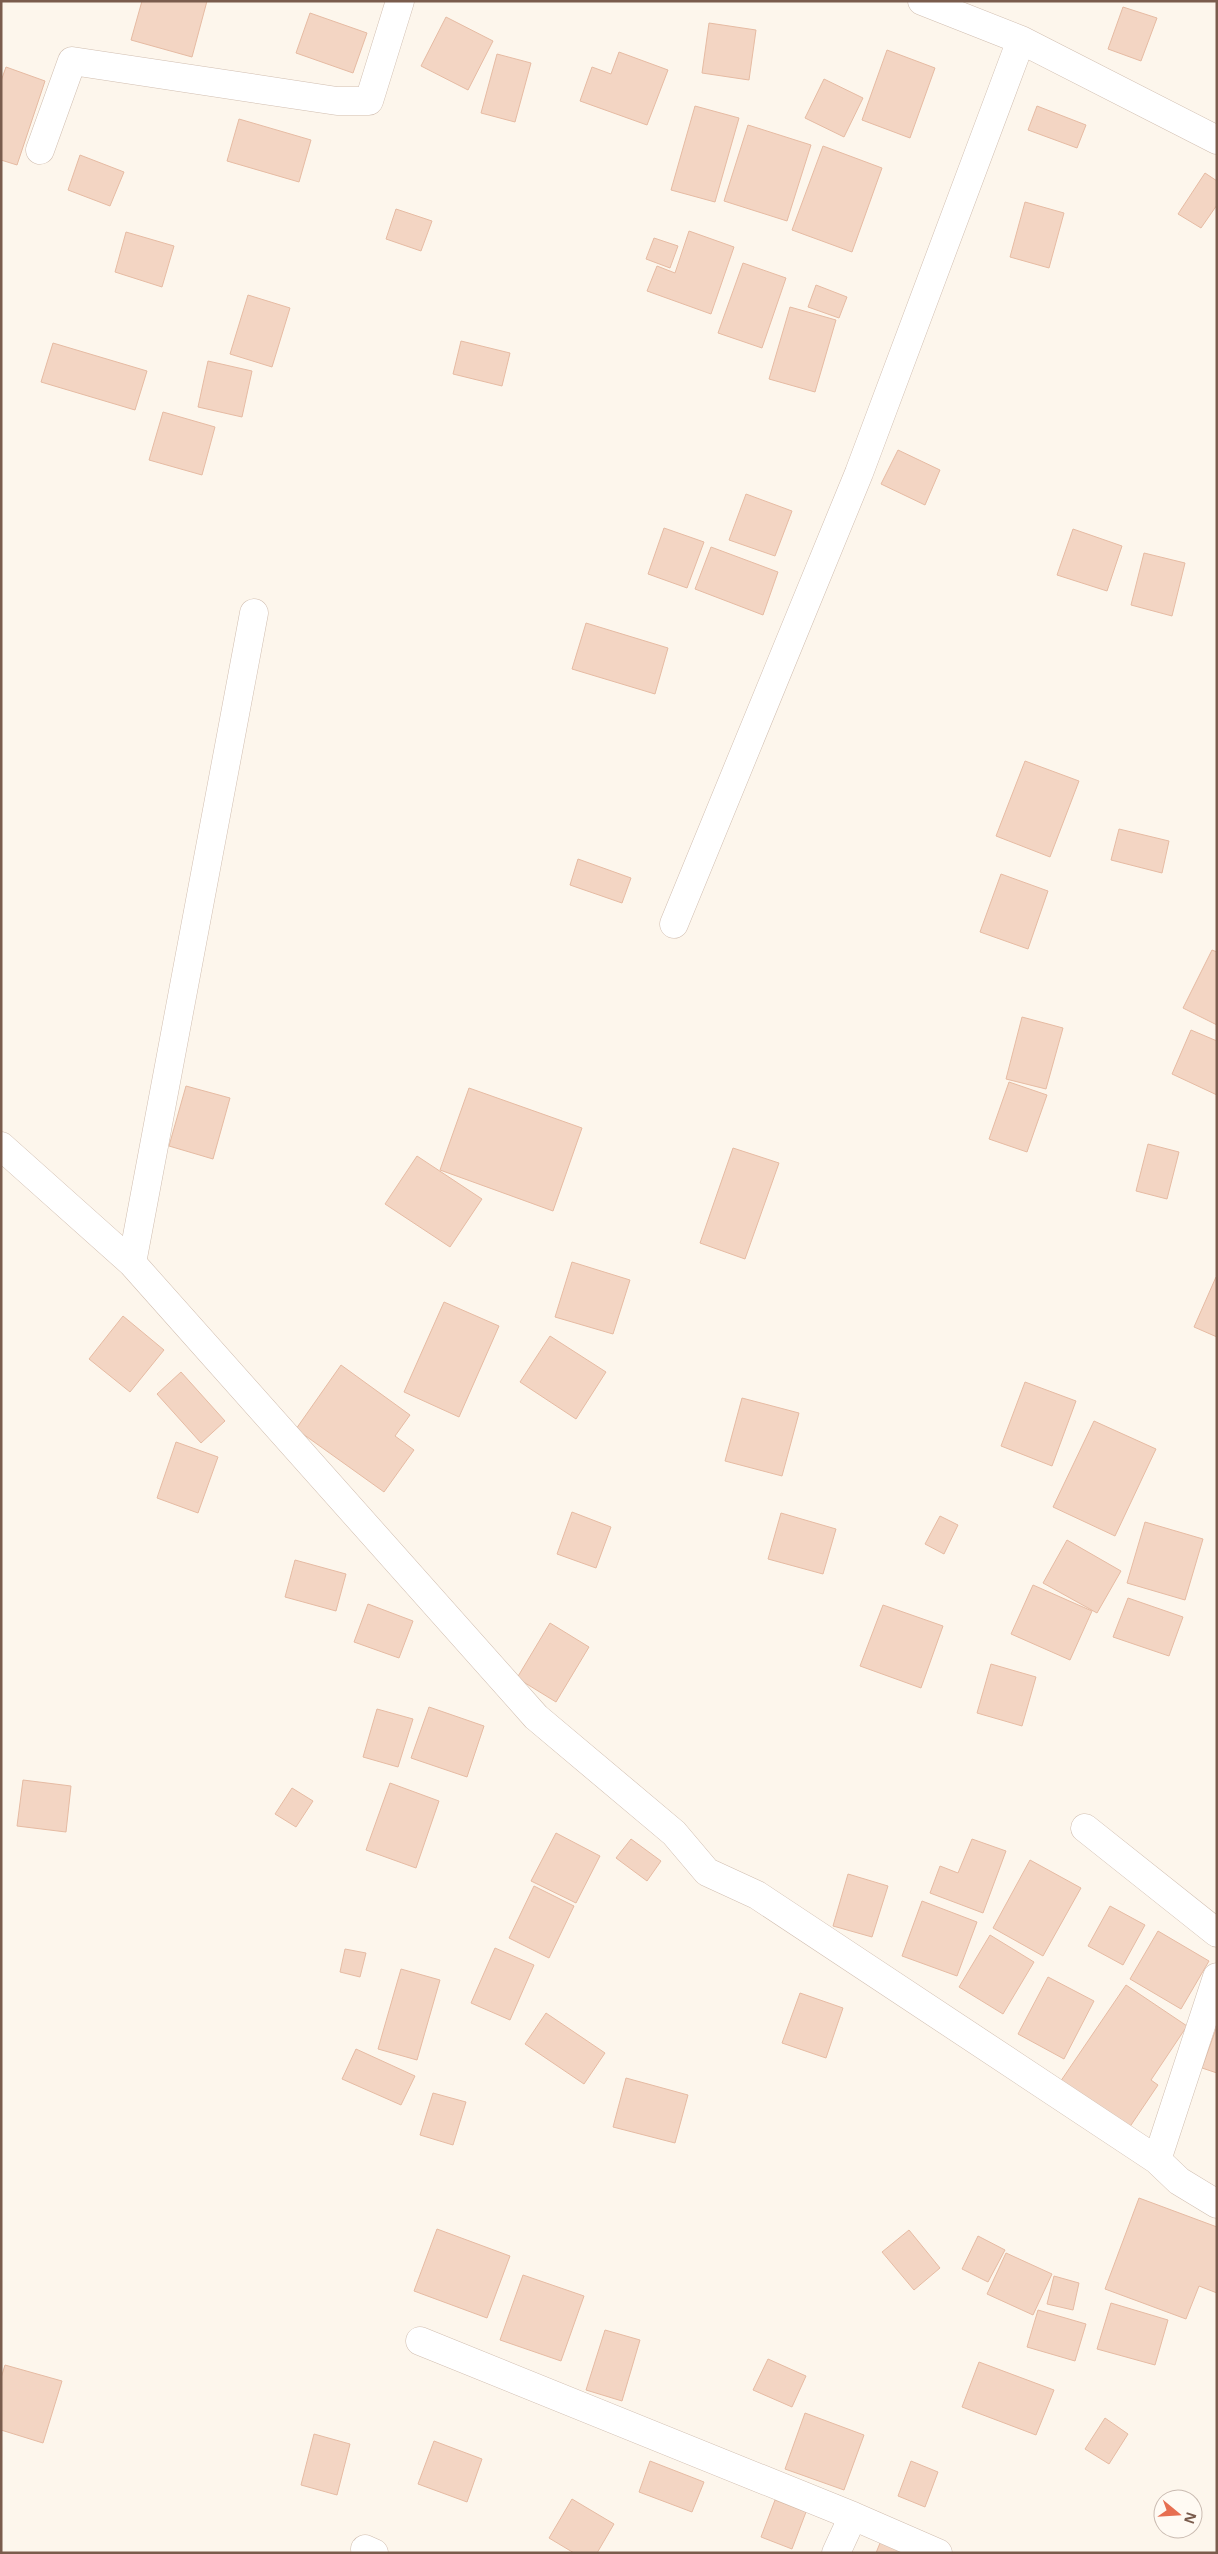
<svg xmlns="http://www.w3.org/2000/svg" width="1218" height="2554" font-family="'Open Sans',sans-serif">
<style>
.building{fill:#f3d5c3;stroke:#e6bba3}
.lines{fill:none;stroke-linecap:round;stroke-linejoin:round}
.minor-casing{stroke:#d1beb0;stroke-width:29}
.minor{stroke:#fff;stroke-width:28}
</style>
<rect width="100%" height="100%" fill="#fdf6ec"/>
<path class="building" d="M142,1h65l-15,56 -61,-17z
M1123,7l34,11 -16,43 -33,-12z
M310,13l57,20 -14,40 -57,-20z
M446,17l47,24 -25,49 -47,-24z
M709,23l47,7 -7,50 -47,-7z
M887,50l48,18 -25,70 -48,-18z
M619,52l49,18 -21,55 -67,-24 12,-34 19,7z
M497,54l34,9 -16,59 -34,-9z
M6,67l39,14 -28,84 -16,-5v-79z
M824,79l39,19 -19,39 -39,-19z
M695,106l44,12 -24,84 -44,-12z
M1037,106l49,19 -9,23 -49,-18z
M239,119l72,21 -12,42 -72,-21z
M748,125l63,20 -24,76 -63,-20z
M823,146l59,22 -30,84 -60,-22z
M80,155l44,17 -14,34 -42,-16z
M1205,173l12,8v24l-16,23 -23,-14z
M1025,202l39,11 -15,55 -39,-11z
M396,209l36,12 -11,30 -35,-12z
M689,231l45,16 -23,67 -64,-23 10,-25 18,7z
M126,232l48,14 -12,41 -47,-15z
M654,238l24,8 -8,22 -24,-9z
M743,263l43,15 -24,70 -44,-15z
M816,285l31,12 -8,21 -31,-11z
M248,295l42,13 -18,59 -42,-13z
M790,307l46,13 -21,72 -46,-13z
M461,341l49,12 -8,33 -49,-12z
M53,343l94,28 -12,39 -94,-28z
M208,361l44,10 -10,46 -44,-10z
M163,412l52,15 -13,48 -53,-15z
M898,450l42,20 -15,35 -44,-21z
M746,494l46,17 -17,45 -46,-16z
M664,528l40,14 -17,46 -39,-14z
M1073,529l49,17 -15,45 -50,-16z
M711,547l67,25 -15,43 -68,-26z
M1144,553l41,10 -13,53 -41,-11z
M586,623l82,25 -13,46 -83,-25z
M1025,761l54,20 -29,76 -54,-21z
M1119,829l50,12 -7,32 -51,-13z
M578,859l53,19 -9,25 -52,-18z
M1001,874l47,17 -20,58 -48,-17z
M1212,950l5,2v73l-34,-17z
M1022,1017l41,11 -17,61 -40,-10z
M1191,1030l26,11v54l-45,-21z
M1009,1082l38,13 -20,57 -38,-13z
M186,1086l44,12 -17,61 -44,-13z
M469,1088l113,40 -29,83 -113,-41z
M1148,1144l31,8 -12,47 -31,-8z
M733,1148l46,15 -34,96 -45,-16z
M417,1156l65,43 -32,48 -65,-43z
M572,1262l58,18 -17,54 -58,-17z
M1216,1277h1v60l-23,-10z
M444,1302l55,24 -40,91 -55,-25z
M123,1316l41,34 -34,42 -41,-33z
M550,1336l56,36 -30,47 -56,-37z
M341,1365l69,50 -15,21 19,14 -30,42 -88,-63z
M181,1372l44,49 -24,22 -44,-49z
M1025,1382l51,19 -24,65 -51,-20z
M742,1398l57,15 -17,63 -57,-15z
M1094,1421l62,28 -41,87 -62,-29z
M176,1442l42,15 -20,56 -41,-15z
M572,1512l39,15 -15,41 -39,-14z
M781,1513l55,16 -13,45 -55,-15z
M940,1516l18,9 -14,29 -19,-10z
M1145,1522l58,17 -18,61 -58,-17z
M1067,1540l54,31 -24,42 -54,-30z
M295,1560l51,14 -10,37 -51,-14z
M1033,1585l59,26 -22,49 -59,-26z
M1128,1598l55,19 -14,39 -56,-19z
M368,1604l45,17 -14,37 -45,-16z
M883,1605l60,21 -22,62 -61,-22z
M550,1623l39,24 -33,55 -39,-24z
M991,1664l45,13 -14,49 -45,-13z
M429,1707l55,19 -17,51 -56,-19z
M377,1709l36,10 -15,48 -35,-10z
M23,1780l48,6 -5,46 -49,-6z
M390,1783l49,18 -23,67 -50,-18z
M292,1788l21,13 -17,26 -21,-13z
M556,1833l44,23 -24,47 -45,-22z
M631,1839l30,22 -14,20 -31,-23z
M972,1839l34,12 -23,62 -53,-20 10,-27 18,7z
M1030,1860l51,28 -38,68 -50,-28z
M848,1874l40,12 -16,51 -39,-11z
M534,1886l40,20 -25,52 -40,-20z
M922,1901l55,21 -20,54 -55,-20z
M1110,1906l35,19 -22,40 -35,-19z
M1158,1931l51,30 -28,48 -51,-30z
M990,1935l44,27 -31,52 -44,-27z
M495,1948l39,17 -24,55 -39,-17z
M345,1949l21,4 -6,24 -20,-5z
M401,1969l39,11 -23,80 -39,-11z
M1048,1977l46,24 -30,58 -46,-25z
M1126,1985l61,41 -36,54 7,5 -33,49 -69,-46z
M800,1993l43,15 -17,50 -44,-15z
M546,2013l59,40 -21,31 -59,-40z
M1217,2026v47l-15,-5z
M356,2049l59,27 -14,29 -59,-26z
M626,2078l62,17 -13,48 -62,-16z
M433,2093l33,9 -13,43 -33,-10z
M1139,2198l78,29v66l-18,-7 -13,33 -81,-30z
M437,2229l73,27 -23,62 -73,-27z
M909,2230l31,38 -26,22 -32,-38z
M978,2236l27,14 -17,32 -26,-13z
M1006,2253l46,21 -19,41 -46,-21z
M523,2275l61,21 -23,65 -61,-21z
M1054,2276l25,7 -6,27 -26,-6z
M1111,2303l57,17 -13,45 -58,-16z
M1038,2310l48,14 -11,37 -48,-14z
M605,2330l35,10 -18,61 -36,-11z
M768,2359l38,17 -14,31 -39,-17z
M979,2362l75,28 -18,45 -74,-28z
M5,2365l57,16 -19,62 -42,-13v-52z
M805,2413l59,22 -20,55 -59,-21z
M1105,2418l23,16 -19,30 -24,-15z
M314,2434l36,10 -13,51 -36,-10z
M434,2441l48,18 -15,43 -49,-18z
M650,2461l54,21 -12,30 -53,-20z
M911,2461l27,11 -13,35 -27,-11z
M572,2499l42,25 -17,29h-23l-25,-15z
M775,2500l31,12 -14,37 -31,-12z
M882,2538l39,15h-45z"/>
<g class="lines">
<g class="minor-casing">
<path id="minor" d="M922,1l99,39 196,100
M40,150l32,-89 265,40h32l31,-100
M674,924l185,-451 162,-433
M1,1146l131,117 404,454 138,116 33,39 50,23 400,265 22,21 38,23
M132,1263l122,-650
M1085,1828l132,105
M1157,2160l60,-183
M420,2341l433,175
M365,2549l9,4
M836,2553l17,-37 85,37"/>
</g>
<use href="#minor" class="minor"/>
</g>
<rect width="1218" height="2554" fill="none" stroke="#7a5c4d" stroke-width="5"/>
<g transform="translate(1178 2514) rotate(108)"><circle r="24" fill="#fffaf3" stroke="#cabbb1"/>
<path d="M0-4L9 19L0 12L-9 19Z" fill="#e76f51"/>
<text y="-8" font-size="14" font-weight="bold" text-anchor="middle" fill="#7a5c4d">N</text>
</g>
</svg>
